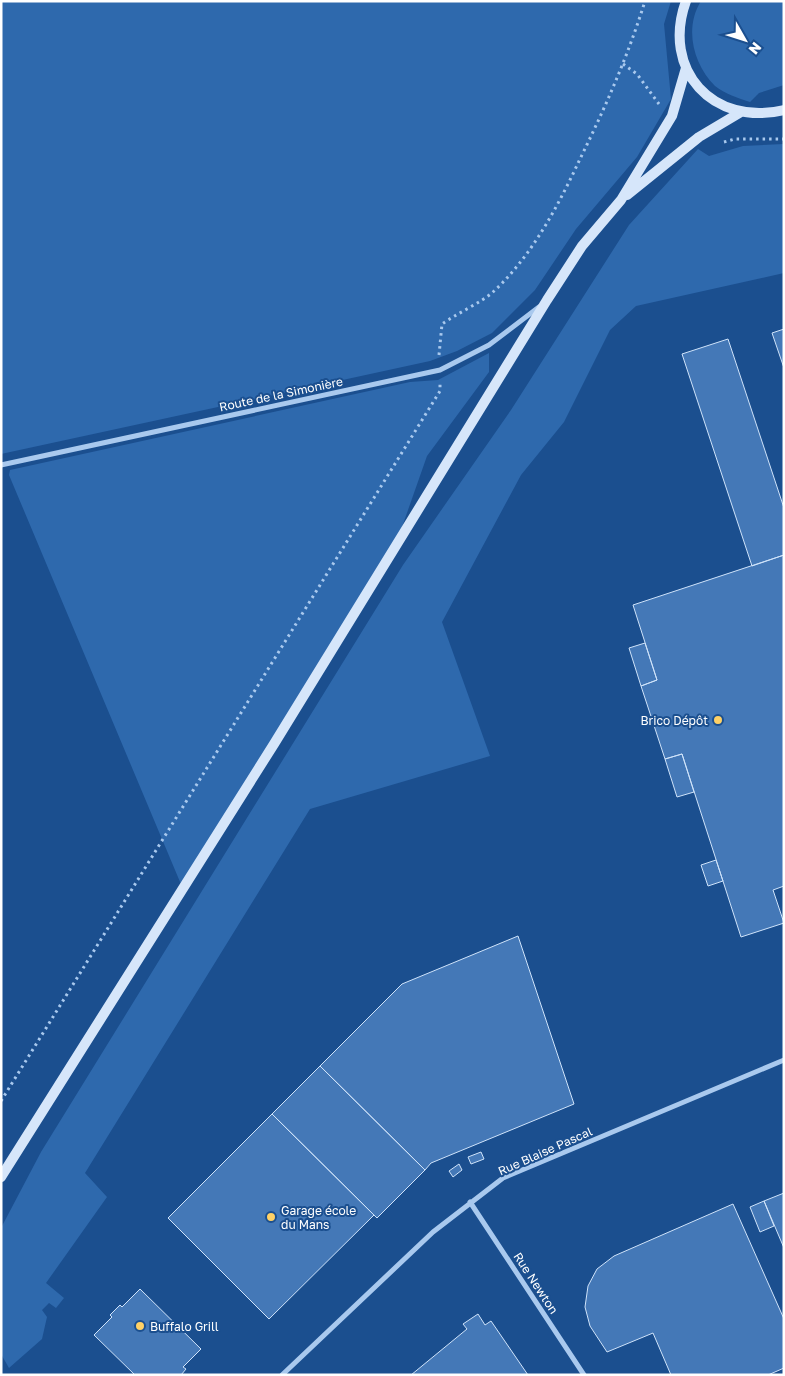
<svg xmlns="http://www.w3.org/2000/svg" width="785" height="1376" font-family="'Golos Text',sans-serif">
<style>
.green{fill:#2e69ad}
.building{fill:#4478b7;stroke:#cfe3fa}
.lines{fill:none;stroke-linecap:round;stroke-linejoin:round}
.path{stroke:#a9c9ee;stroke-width:3;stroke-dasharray:2.5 4;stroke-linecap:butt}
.minor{stroke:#a9c9ee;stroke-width:5}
.secondary{stroke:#d6e6fa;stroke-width:10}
.poi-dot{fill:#ffd166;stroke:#1b4f8f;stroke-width:2}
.labels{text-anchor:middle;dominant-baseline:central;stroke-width:4;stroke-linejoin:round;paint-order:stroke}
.street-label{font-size:12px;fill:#fff;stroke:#1b4f8f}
.poi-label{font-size:12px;fill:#fff;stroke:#1b4f8f;text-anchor:start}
</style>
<rect width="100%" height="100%" fill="#1b4f8f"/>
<path class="green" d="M1,1h670l-7,23 7,75 -34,58 -61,72 -41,61 -43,43 -35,18 -27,10 -429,93z
M701,1h83v84l-25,8 -9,9c-12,-4 -25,-8 -35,-16 -22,-22 -31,-58 -14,-85z
M784,144v129l-148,33 -26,24 -46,92 -43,53 -79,147 48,134 -180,53 -225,364 22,24 -61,86 18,15 -8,10 -7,-5 -7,7 5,7 -5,22 -33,29 -8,-14v-126l40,-76 362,-587 108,-155 118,-185 69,-76 11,7 34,-10z
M489,353v19l-62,84 -32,91 -212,342 -174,-414 1,-5 400,-88 28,-2z"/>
<path class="building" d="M784,329v39l-12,-35z
M728,339l56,169v47l-32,11 -70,-212z
M784,555v331l-11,4 11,33 -43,14 -59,-183 -17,5 -24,-73 16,-6 -24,-75z
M645,643l12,37 -16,6 -12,-38z
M682,754l12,38 -17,5 -12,-38z
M716,860l7,21 -15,5 -7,-21z
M518,936l56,168 -143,59 -6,7 -105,-104 82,-82z
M320,1066l105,104 -48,48 -105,-104z
M272,1114l102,101 -105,104 -101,-101z
M481,1152l3,7 -13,5 -3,-7z
M459,1164l3,6 -9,7 -4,-6z
M784,1193v55l-20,-47z
M764,1201l10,25 -14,6 -10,-25z
M733,1204l51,115v49l-16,7h-97l-18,-42 -46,19 -17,-26 -5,-19 3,-21 9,-17 17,-13z
M140,1289l61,60 -18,18 3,2 -5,6h-46l-41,-40 18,-18 -2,-2 10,-10 2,2z
M478,1314l7,11 6,-4 37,54h-117l56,-46 -4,-5z"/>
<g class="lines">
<path class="path" d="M623,64l14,10 22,30
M724,142l11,-3h49
M439,355l3,-31c14,-10 40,-22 51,-32 39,-36 65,-86 87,-133 25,-51 48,-103 65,-158
M1,1101l439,-710v-7"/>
<path class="minor" d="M1,465l439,-95 49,-25 50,-38
M470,1202l114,173
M282,1375l151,-143 70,-54 281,-118"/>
<path class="secondary" d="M686,1c-25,69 27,126 98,109
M627,195l72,-58 42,-25
M1,1177l273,-433 273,-444 35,-54 39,-46 51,-84 14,-48"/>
</g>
<g class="poi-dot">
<circle cx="718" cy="720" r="5"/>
<circle cx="271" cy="1217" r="5"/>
<circle cx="140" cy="1326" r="5"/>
</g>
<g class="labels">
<g class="street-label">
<text transform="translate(281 394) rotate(-12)">Route de la Simonière</text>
<text transform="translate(545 1151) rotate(-24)">Rue Blaise Pascal</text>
<text transform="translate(536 1283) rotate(57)">Rue Newton</text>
</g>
<g class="poi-label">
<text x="708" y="720" text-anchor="end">Brico Dépôt</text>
<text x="281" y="1210">Garage école<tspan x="281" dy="14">du Mans</tspan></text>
<text x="150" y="1326">Buffalo Grill</text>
</g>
</g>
<rect width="785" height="1376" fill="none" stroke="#ffffff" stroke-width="5"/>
<g transform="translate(745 40) rotate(129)" stroke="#1b4f8f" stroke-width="4" paint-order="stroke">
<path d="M0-4L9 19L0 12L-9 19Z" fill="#ffffff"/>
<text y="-8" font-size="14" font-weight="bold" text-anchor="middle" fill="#ffffff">N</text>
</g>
</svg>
